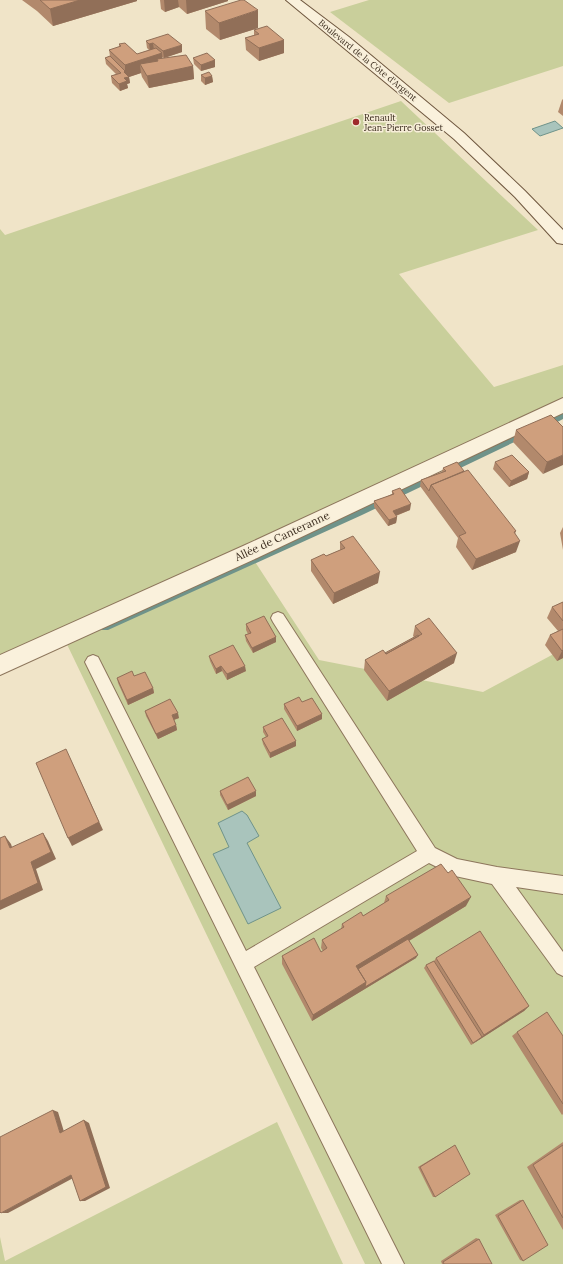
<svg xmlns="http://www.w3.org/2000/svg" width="563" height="1264" font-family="Lora,serif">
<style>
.green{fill:#c9cf9b}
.water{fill:#a9c4bc;stroke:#6f938a}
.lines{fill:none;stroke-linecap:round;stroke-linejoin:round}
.stream{fill:#6f938a;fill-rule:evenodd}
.lane-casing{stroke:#8d765c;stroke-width:2}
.street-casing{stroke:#8d765c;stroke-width:2}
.secondary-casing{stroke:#6f573f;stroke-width:2}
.lane{fill:#faf1dc;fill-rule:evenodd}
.street{fill:#faf1dc;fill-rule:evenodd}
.secondary{fill:#faf1dc;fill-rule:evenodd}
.wall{fill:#b2896c}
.shaded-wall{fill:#916f58}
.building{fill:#cf9f7d;stroke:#916f58}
.poi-dot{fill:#9e2a2b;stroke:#f7eed8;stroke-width:1.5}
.labels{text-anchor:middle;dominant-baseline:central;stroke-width:3;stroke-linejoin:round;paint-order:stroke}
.far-street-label{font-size:9px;fill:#3d2e20;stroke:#f7eed8}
.far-poi-label{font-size:9px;fill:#3d2e20;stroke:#f7eed8;text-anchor:start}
.street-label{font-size:11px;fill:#3d2e20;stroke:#f7eed8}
</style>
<rect width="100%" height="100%" fill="#f0e4c8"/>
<path class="green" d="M369,0h194v66l-114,37 -119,-91z
M401,101l137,129 -139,44 95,113 69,-22v35l-317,148 73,112 164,32 80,-43v615h-198l-303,-630 -62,28v-433l5,6z
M277,1122l66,142h-343v-27l5,24z"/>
<path class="water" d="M555,121l8,7 -23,8 -8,-7z
M242,811l5,4 12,21 -12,7 34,65 -33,16 -35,-70 16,-7 -11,-24z"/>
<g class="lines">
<path class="stream" d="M563,413v6l-15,8h-6l-1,-2 1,-2z
M524,431l4,3 -1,2 -75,36 -3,1 -4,-3 1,-2z
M430,476l3,1 1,2 -1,2 -71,34 -254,115h-6l-1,-3 1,-3 254,-113z"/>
<g class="lane-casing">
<path id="lane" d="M278,612l5,2 152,234 22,11 40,8 66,9v18l-47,-7 47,65v24l-6,-3 -65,-89 -37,-8 -26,-13 -175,104 150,297h-22l-297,-602 3,-5 5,-2 5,2 148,294 171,-100 -144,-229 -2,-4 2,-4z"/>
</g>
<g class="street-casing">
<path id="street" d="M563,398v15l-306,145 -257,117v-20l243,-109z"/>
</g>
<g class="secondary-casing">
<path id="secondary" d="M286,0h14l49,37 115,96 61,58 38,39v14l-6,-1 -42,-46 -61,-58z"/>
</g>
<use href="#lane" class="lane"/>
<use href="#street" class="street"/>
<use href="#secondary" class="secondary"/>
</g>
<path class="wall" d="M22,0h115v1l-84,25 -16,-15z
M160,0h68v1l-41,13 -8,-7 -14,5 -4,-3z
M205,11l53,17 -38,12 -14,-11z
M254,30l30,10v13l-25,8 -13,-11 -1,-12 9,-3z
M146,41l36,11 -18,6 -2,-1v2l31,7 1,13 -45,9 -7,-11 -1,-4 -12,4 1,6 -3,1 1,4 -8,3 -8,-8 -1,-7 5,-2 -10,-10 -1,-6 5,-2 -1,-6 10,-3v-3l18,10 12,-4 -2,-2z
M193,58l22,2v7l-14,4 -7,-7z
M201,75l11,1 1,6 -8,3 -4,-4z
M563,99v17l-5,-4 4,-12z
M563,427l-20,47 -30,-32 3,-12z
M495,462l34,10 -2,7 -18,8 -16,-18z
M443,468l21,3 52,60 -1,3 1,18 -44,18 -16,-23 2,-9 -38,-52 1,-6 21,-8z
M392,491l18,19 -14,6 1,1 -1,6 -8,3 -14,-19v-6l18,-6z
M563,527v23l-3,-17z
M340,542l38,41 -45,21 -22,-33v-11l15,-4 14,-6z
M563,602v56l-6,3 -12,-16 5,-10 8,-4 -11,-13 5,-11z
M246,624l30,13v5l-23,11 -7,-12 -1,-6 3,-1 -2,-4z
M415,626l39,37 -67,38 -23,-31 1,-10 20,-7 29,-16 -1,-1z
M209,656l37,15 -19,9 -5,-9 -6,3 -6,-13z
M134,676l19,12 1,5 -26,12 -10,-22 -1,-5z
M302,702l20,17 -25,12 -13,-22v-5z
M145,711l34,7 -5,2 2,5 1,5 -19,9 -12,-23z
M263,727l33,19 -26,12 -7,-14 -1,-5 4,-2 -3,-5z
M220,791l36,5 -28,14 -8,-15z
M386,896l80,10 -57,35 7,17 -104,63 -30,-57v-8l39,-4 2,-1 -2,-3 1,-8 19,-11 1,-5 21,-8 21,-13z
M436,958l93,48 -5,5 -53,34 -47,-77 2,-3 8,-4z
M517,1032l46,4v78l-1,1 -50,-79z
M563,1142v88l-36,-63z
M455,1145l-20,52h-2l-15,-30z
M520,1200h3v61l-3,-1 -25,-45z
M476,1238l3,1 13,25h-50l-1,-3z"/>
<path class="shaded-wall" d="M80,0h57v1l-84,25 -3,-17z
M164,0h14l1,7 -14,5z
M186,0h42v1l-41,13z
M258,10v18l-38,12 -1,-17z
M284,40v13l-25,8v-13z
M153,43l1,7 -4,1 -1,-7z
M182,45v7l-18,6 -1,-7z
M162,53l1,13 -6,-7 1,9 -18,-4 1,9 -12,4 1,6 -3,1 1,4 -8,3 -1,-7 5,-12 1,-1v-6z
M215,60v7l-14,4v-6z
M193,66l1,13 -45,9 -2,-12z
M212,76l1,6 -8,3v-7z
M563,455v10l-20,9 4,-12z
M529,472l-2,7 -18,8 2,-6z
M411,504l-1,6 -18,7 1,-6z
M397,517l-1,6 -8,3 1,-6z
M520,541l-4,11 -44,18 4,-11z
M380,572l-2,11 -45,21 1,-11z
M276,637v5l-23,11 -1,-5z
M563,650v8l-6,3 5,-10z
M457,653l-3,10 -67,38 2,-10z
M221,666l1,5 -6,3v-5z
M245,666l1,5 -19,9v-6z
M153,688l1,5 -26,12 -1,-5z
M178,713l1,5 -6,2 -1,-5z
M322,714v5l-25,12v-5z
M176,725l1,5 -19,9 -2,-5z
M296,741v5l-26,12v-5z
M70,758l33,72 -31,16 -4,-8z
M256,791v5l-28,14 -1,-5z
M43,833l5,8 8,18 -20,10 7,21 -43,20v-9l31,-39z
M5,836l6,8 4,12 -5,-8z
M471,897l-5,9 -110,67v-7z
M418,955l-2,3 -104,63 1,-6 53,-33z
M529,1006l-5,5 -53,34 13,-10z
M53,1110l5,2 7,23 -5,-2z
M84,1120l5,3 21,65 -25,13h-5z
M71,1175l6,1 -69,37h-7z"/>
<path class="building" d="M40,0h40l-30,9z
M241,0h3l14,10 -39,13 -14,-12z
M267,26l17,14 -25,8 -14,-10 14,-4 -5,-4z
M168,34l14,11 -19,6 -10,-8 -4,1 -3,-3z
M125,43l12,11 19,-6 6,5 -37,12 -16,-15 12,-4 -2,-2z
M207,53l8,7 -14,5 -8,-7z
M186,55l7,11 -46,10 -7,-12 18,-3 -1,-2z
M110,56l15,15 -1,1 5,5 -5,1 3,3 -8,3 -8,-8 10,-3 -16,-15z
M209,72l3,4 -7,2 -4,-3z
M551,415l12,12v28l-16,7 -31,-32z
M512,455l17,17 -18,9 -16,-19z
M457,462l7,9 -33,14 -2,6 -8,-11 25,-9 -3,-3z
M468,470l48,61 -2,1 6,9 -44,18 -17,-23 7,-3 -35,-48z
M400,488l11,16 -18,7 4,6 -8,3 -15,-19 20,-7 -2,-3z
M353,536l27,36 -46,21 -23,-33 13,-6 2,2 19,-8 -5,-6z
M563,602v19l-11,-14z
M264,616l12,21 -24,11 -7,-13 6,-2 -5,-9z
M429,618l28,35 -68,38 -24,-31 18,-10 3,4 36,-20 -7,-8z
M563,629v21l-1,1 -12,-16z
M418,635l1,1 -33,18 -1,-1z
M233,645l12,21 -18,8 -6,-8 -5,3 -7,-13z
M132,671l2,5 11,-4 8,16 -26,12 -10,-22z
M299,697l3,5 10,-4 10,16 -25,12 -13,-22z
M170,699l8,14 -6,2 4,10 -20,9 -11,-23z
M282,718l14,23 -26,12 -8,-14 6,-3 -5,-9z
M66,749l33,73 -31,16 -32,-75z
M248,777l8,14 -29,14 -7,-14z
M43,833l8,19 -20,10 7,21 -38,18v-63l5,-2 5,12z
M441,864l7,9 4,-3 19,27 -115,69 10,16 -53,33 -31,-59 32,-18 7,14 6,-4 -5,-8 22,-13 -2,-3 19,-12 2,4 26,-16 -3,-4z
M480,931l49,75 -45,29 -48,-77z
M408,939l10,16 -53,32 1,-5 -8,-13z
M434,961l48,76 -9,6 -47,-78z
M547,1012l16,24v68l-46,-72z
M53,1110l7,23 24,-13 22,67 -26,14 -9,-26 -70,38 -1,-1v-75z
M455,1145l15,29 -35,23 -15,-30z
M563,1145v73l-30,-53z
M523,1200l25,45 -25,16 -25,-45z
M479,1239l13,25h-48l-1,-2z"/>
<circle class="poi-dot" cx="356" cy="122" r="4"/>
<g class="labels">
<g class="far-street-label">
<text transform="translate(368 60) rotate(39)">Boulevard de la Côte d'Argent</text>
</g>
<g class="far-poi-label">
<text x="364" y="117">Renault<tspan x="364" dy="10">Jean-Pierre Gosset</tspan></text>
</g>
<g class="street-label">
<text transform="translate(282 536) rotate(-25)">Allée de Canteranne</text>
</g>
</g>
</svg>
